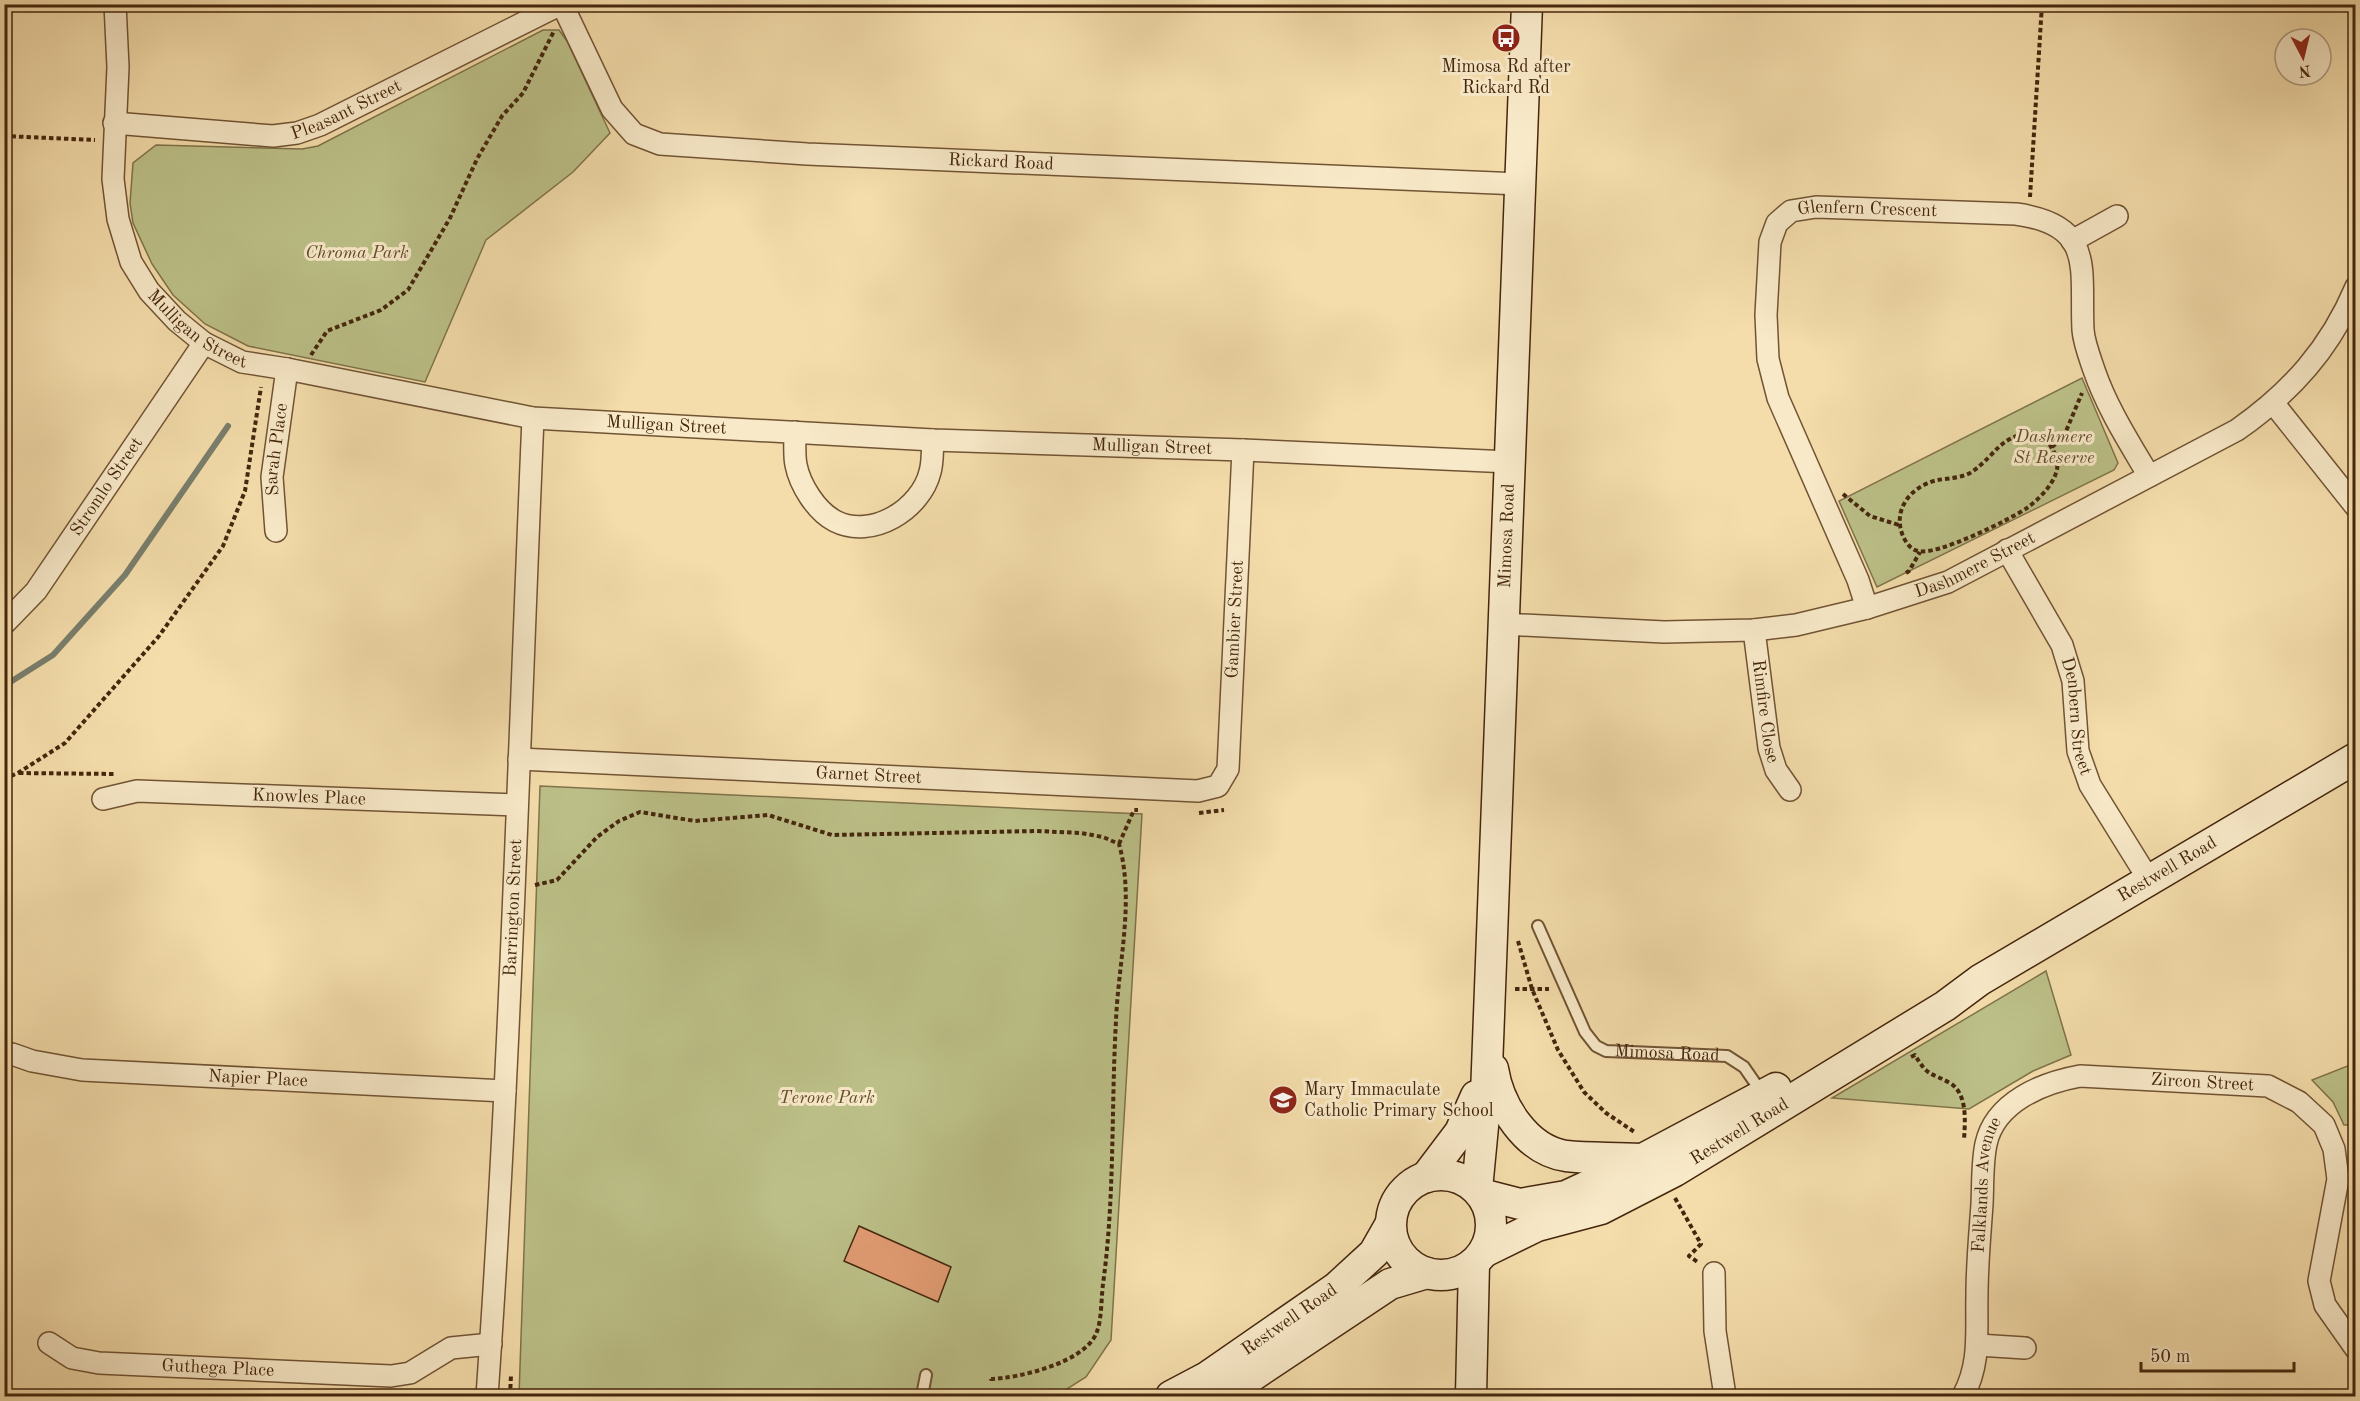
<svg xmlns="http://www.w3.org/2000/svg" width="2360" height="1401" font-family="'Old Standard TT',serif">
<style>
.green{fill:#bcc088;stroke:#80734a;stroke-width:1.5}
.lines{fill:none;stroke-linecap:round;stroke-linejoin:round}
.stream{stroke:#797f6d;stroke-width:6}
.building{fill:#e39c73;stroke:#45260d;stroke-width:1.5}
.lane-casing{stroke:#715434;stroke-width:14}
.street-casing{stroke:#715434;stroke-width:24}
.secondary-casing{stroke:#45260d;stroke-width:33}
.path{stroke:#45260d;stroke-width:4;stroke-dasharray:4.5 3;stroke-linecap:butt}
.lane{stroke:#f8e9c8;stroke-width:10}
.street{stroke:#f8e9c8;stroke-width:21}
.secondary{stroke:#f8e9c8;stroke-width:30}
.labels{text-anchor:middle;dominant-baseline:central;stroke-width:6;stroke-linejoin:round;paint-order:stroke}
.poi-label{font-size:18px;fill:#45260d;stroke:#f8e9c8}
.street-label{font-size:18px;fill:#45260d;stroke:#f8e9c8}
.park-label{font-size:18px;font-style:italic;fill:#634c2c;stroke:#f8e9c8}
</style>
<rect width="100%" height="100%" fill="#f4ddab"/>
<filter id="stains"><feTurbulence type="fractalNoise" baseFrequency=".00333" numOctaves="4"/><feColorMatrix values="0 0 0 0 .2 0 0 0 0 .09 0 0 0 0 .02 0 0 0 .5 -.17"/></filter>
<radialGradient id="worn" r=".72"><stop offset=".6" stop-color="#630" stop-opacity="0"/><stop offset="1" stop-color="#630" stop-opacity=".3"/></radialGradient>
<path class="green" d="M543,30h16l8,11 43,92 -37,39 -87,68 -61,142 -177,-36 -43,-22 -32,-29 -21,-31 -19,-41 -3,-20 3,-40 23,-18 146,4 16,-3z
M2082,378l36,85 -4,7 -237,117 -38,-86z
M540,786l602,28 -31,526 -25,37 -30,19h-537z
M2046,971l25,84 -38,16 -64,38 -137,-11z
M2355,1063v62h-11l-11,-23 -21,-22z"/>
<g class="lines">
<path class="stream" d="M4,686l49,-31 72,-80 103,-149"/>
</g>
<path class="building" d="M859,1226l92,41 -13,35 -94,-41z"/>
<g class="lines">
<g class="lane-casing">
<g id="lane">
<path id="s1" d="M1538,926l47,106 11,14 10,5 121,5 17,11 18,26"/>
<path d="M922,1396l4,-21"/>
</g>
</g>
<g class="street-casing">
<g id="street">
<path id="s2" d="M115,4l3,63 -5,112 5,40 13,43 18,29 28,30 27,22 38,19 45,7 246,49 400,22 310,10 267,12"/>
<path id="s3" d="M562,4l50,105 22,25 26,10 147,10 713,30"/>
<path id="s4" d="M114,123l159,13 24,-3 23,-8 241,-121"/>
<path d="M2072,241l45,-25"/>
<path d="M2274,404l82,103"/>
<path d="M795,432c0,11 -1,23 1,33 4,20 20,46 39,56 37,19 86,-12 95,-49 3,-10 2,-22 3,-32"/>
<path id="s5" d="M276,531l-4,-54 15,-108"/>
<path id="s6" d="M2007,550l55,95 11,36 5,70 12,34 59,95"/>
<path id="s7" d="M1867,608l-9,-28 -80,-182 -10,-39 -2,-44 4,-73 7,-19 14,-12 25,-4 200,7c80,11 64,55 67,116 1,13 7,28 11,40 13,38 35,72 55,106"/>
<path id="s8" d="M4,624l32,-33 168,-248"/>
<path id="s9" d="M1502,624l162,8 90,-2 42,-5 71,-17 81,-26 289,-152c54,-38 93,-81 119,-143"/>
<path id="s10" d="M1754,630l15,118 7,22 14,20"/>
<path id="s11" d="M519,759l679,32 20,-5 10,-17 15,-319"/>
<path id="s12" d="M103,799l34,-8 379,14"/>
<path id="s13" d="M12,1054l20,7 50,9 423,21"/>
<path d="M1714,1273l1,58 10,65"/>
<path id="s14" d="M49,1343l23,15 27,5 292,13 19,-3 41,-25 40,-4"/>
<path d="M1978,1345l47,3"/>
<path id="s15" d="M487,1396c23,-325 32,-652 46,-978"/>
<path id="s16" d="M1963,1396c18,-33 13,-65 14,-101 0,-31 3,-61 5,-91 1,-20 0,-41 4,-60 9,-42 56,-61 94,-68l188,10 31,16 25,23 10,24 4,30 -19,102 6,24 31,44"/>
</g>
</g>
<g class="secondary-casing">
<g id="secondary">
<path d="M1493,1069c6,37 33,81 73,87 25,3 50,1 74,3"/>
<circle cx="1441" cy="1225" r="50"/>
<path d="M1426,1177l34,-45 16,-36"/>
<path id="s17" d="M1477,1189l9,-94 41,-1091"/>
<path d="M1481,1194l39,10 46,-8 56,-26 154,-82"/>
<path id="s18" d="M1484,1252l53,-26 64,-17 74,-38 270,-165 35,-26 376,-222"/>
<path id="s19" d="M1171,1396l36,-19 130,-90 37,-34 16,-28"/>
<path d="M1222,1396l168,-112 37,-11"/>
<path d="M1471,1396l3,-133"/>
</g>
</g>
<path class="path" d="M4,136l91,4
M2030,197l12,-193
M311,355l16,-24 54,-21 27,-20 42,-72 27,-59 25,-43 21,-23 31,-62
M2032,433l12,3c7,10 17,24 12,37 -4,13 -18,27 -29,35 -18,12 -90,48 -109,43 -6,-1 -10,-6 -13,-11 -15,-27 4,-54 33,-60 11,-2 26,-2 35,-9 24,-17 26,-35 59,-38z
M2052,447l12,-11 18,-43
M1843,494l27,22 29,9
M1906,573l3,-2 11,-19
M19,773l95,1
M4,779l14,-6 47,-30 94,-107 64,-90 22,-55 16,-104
M1199,813l25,-3
M1119,844l15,-34h4
M535,885l22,-5 40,-43 22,-16 21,-9 55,9 73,-6 64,20 205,-4 44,2 22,4 16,7c16,57 -1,120 -3,177 -5,88 -1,176 -13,263 -2,15 -1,37 -7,50 -13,29 -77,44 -105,45l-1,-3
M1518,941l14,48 26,61 26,42 22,21 30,20
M1515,989h34
M1911,1057l4,-2c13,22 15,17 35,28 18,11 15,39 14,57
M1675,1198l26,46 -12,12 10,7
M510,1396l1,-21"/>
<use href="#lane" class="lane"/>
<use href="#street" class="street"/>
<use href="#secondary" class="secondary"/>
</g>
<defs>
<g id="bus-disc" transform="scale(1.5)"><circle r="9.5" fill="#8f2418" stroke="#f8e9c8"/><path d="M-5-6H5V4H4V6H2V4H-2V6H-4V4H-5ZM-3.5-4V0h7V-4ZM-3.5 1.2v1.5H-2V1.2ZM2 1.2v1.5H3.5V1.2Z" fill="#fff"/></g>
<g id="school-disc" transform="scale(1.5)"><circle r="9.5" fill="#8f2418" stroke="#f8e9c8"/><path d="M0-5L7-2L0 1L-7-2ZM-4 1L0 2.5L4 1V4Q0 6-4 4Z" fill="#fff"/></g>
</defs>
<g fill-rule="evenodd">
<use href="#bus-disc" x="1506" y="38"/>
<use href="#school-disc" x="1283" y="1100"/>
</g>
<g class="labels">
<g class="poi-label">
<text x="1506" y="67">Mimosa Rd after<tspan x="1506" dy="21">Rickard Rd</tspan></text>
<text x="1304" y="1090" text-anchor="start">Mary Immaculate<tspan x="1304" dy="21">Catholic Primary School</tspan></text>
</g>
<g class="street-label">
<text stroke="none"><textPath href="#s4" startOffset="238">Pleasant Street</textPath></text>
<text stroke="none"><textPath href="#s3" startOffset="519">Rickard Road</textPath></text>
<text stroke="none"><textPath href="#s7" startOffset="501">Glenfern Crescent</textPath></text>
<text stroke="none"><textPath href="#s2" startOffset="357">Mulligan Street</textPath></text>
<text stroke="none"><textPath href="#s2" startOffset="843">Mulligan Street</textPath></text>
<text stroke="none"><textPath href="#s2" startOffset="1329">Mulligan Street</textPath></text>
<text stroke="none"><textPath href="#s5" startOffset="82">Sarah Place</textPath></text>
<text stroke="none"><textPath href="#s8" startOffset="172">Stromlo Street</textPath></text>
<text stroke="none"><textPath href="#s17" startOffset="654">Mimosa Road</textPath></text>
<text stroke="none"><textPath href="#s9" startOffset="484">Dashmere Street</textPath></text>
<text stroke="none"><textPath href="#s11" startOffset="870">Gambier Street</textPath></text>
<text stroke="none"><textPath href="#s10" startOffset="82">Rimfire Close</textPath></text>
<text stroke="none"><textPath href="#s6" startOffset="183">Denbern Street</textPath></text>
<text stroke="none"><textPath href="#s11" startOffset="350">Garnet Street</textPath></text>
<text stroke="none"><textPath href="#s12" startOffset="207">Knowles Place</textPath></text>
<text stroke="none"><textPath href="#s18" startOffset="786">Restwell Road</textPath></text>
<text stroke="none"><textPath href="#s15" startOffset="489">Barrington Street</textPath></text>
<text stroke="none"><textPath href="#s1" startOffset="206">Mimosa Road</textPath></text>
<text stroke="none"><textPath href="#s13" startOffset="248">Napier Place</textPath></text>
<text stroke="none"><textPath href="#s16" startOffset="500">Zircon Street</textPath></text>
<text stroke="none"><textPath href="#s18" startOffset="284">Restwell Road</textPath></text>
<text stroke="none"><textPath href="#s16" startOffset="214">Falklands Avenue</textPath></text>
<text stroke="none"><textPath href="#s19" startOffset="141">Restwell Road</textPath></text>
<text stroke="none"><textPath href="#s14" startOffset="174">Guthega Place</textPath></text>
</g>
<g class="park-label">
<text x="357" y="253">Chroma Park</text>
<text x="2054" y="437">Dashmere<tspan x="2054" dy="21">St Reserve</tspan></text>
<text x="827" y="1098">Terone Park</text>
</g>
</g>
<rect width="2360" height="1401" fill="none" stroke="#f4ddab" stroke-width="24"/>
<rect x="6" y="6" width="2348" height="1389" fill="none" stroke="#45260d" stroke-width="3"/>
<rect x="12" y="12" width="2336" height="1377" fill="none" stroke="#45260d" stroke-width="1.5"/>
<g transform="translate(2303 57) rotate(173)"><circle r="28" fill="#f8e9c8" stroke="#b09b7d" stroke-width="1.5"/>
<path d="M0-4.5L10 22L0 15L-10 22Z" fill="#8f2418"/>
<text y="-9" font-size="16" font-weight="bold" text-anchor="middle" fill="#45260d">N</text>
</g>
<path d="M2141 1362v9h153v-9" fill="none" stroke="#45260d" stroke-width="3"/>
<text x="2150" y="1362" font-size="18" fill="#45260d" stroke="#f8e9c8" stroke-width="4.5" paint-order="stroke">50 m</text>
<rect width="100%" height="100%" filter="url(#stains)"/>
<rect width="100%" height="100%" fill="url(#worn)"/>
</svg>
